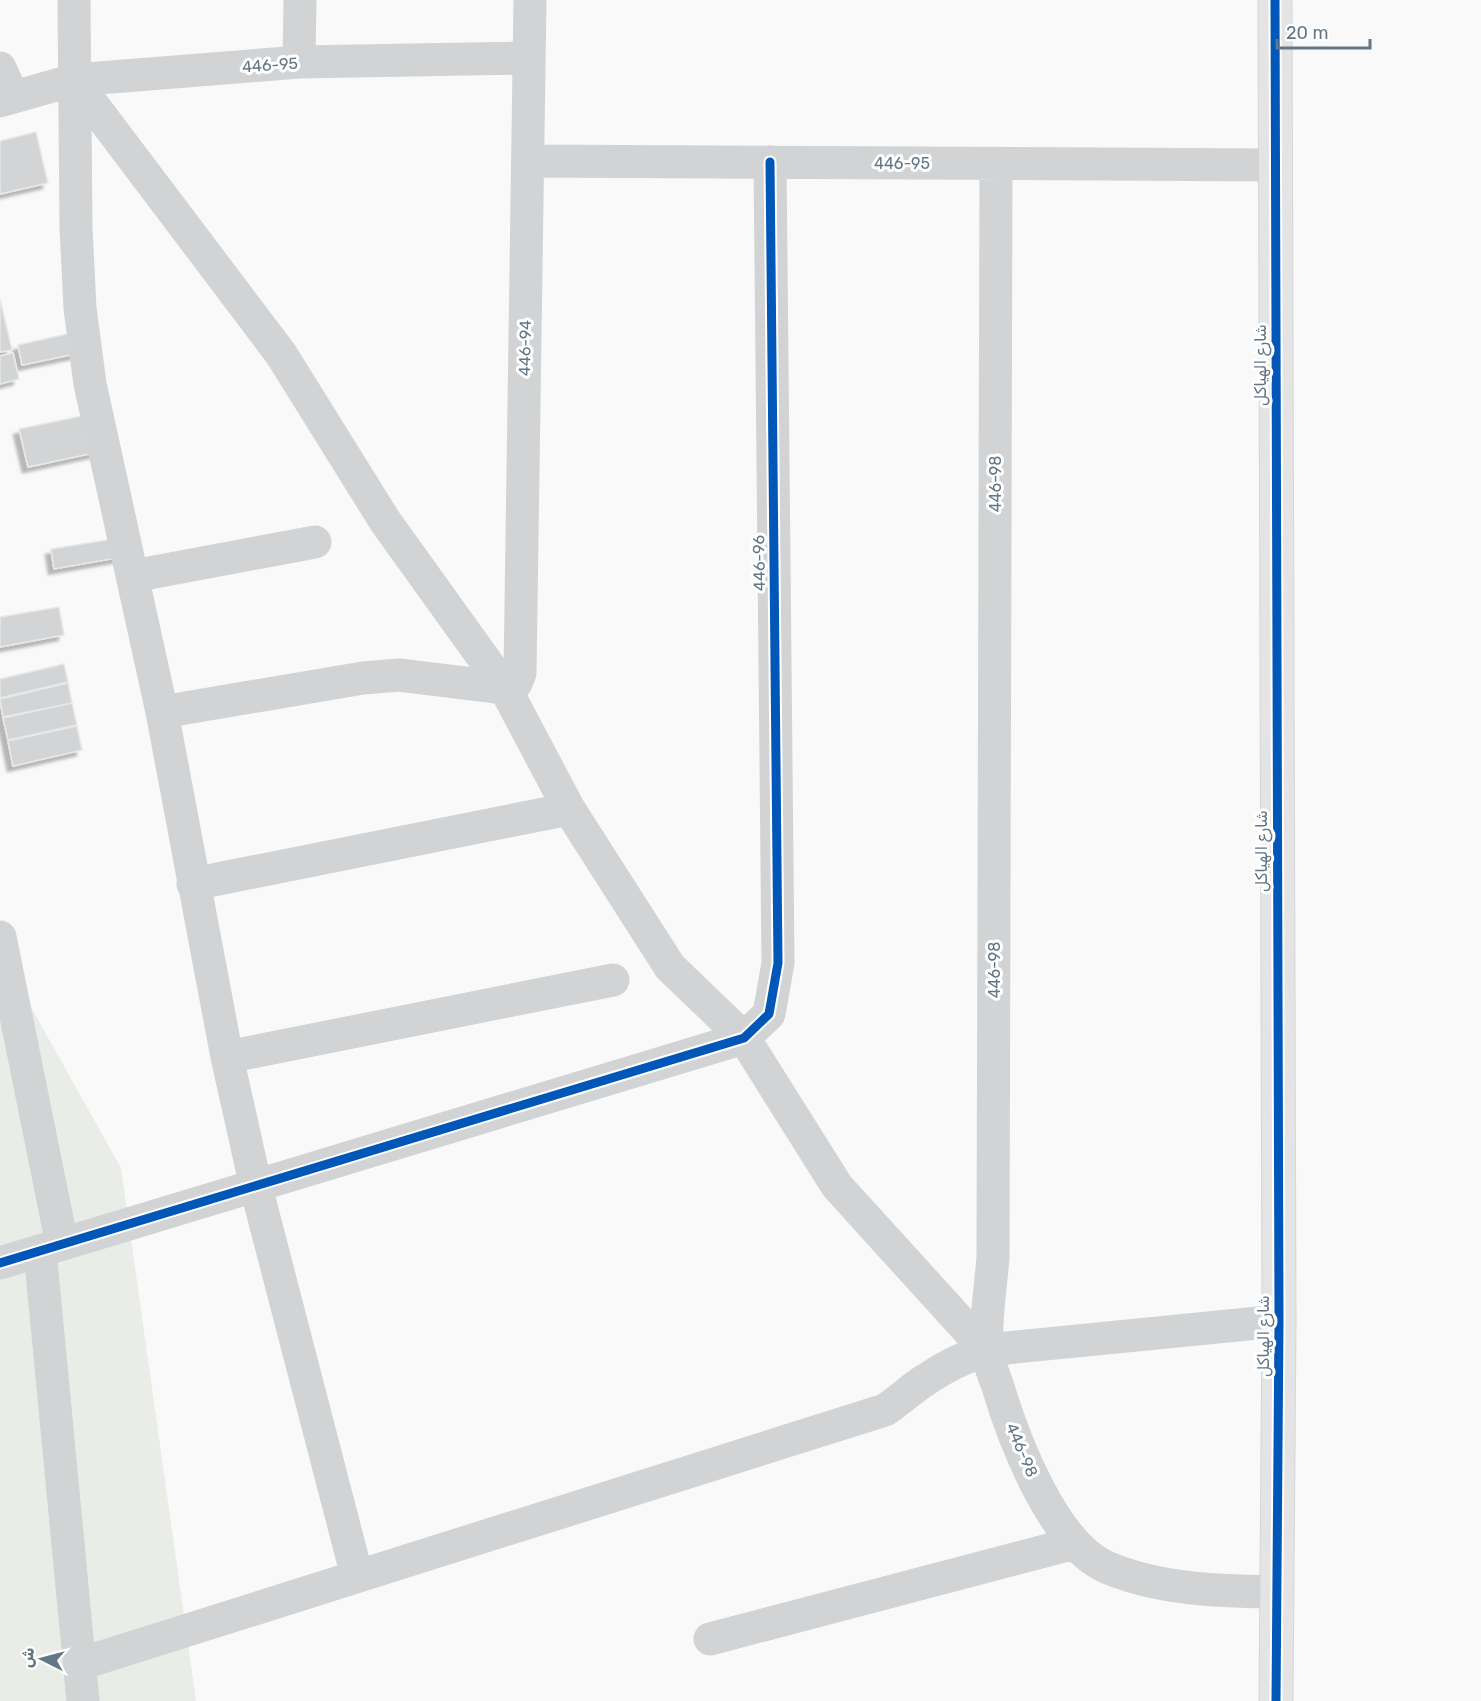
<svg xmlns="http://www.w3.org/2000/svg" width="1481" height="1701" font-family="Rubik,'Noto Sans Arabic',sans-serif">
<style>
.green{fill:#e9ece7}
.building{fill:#d2d4d5;stroke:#e8e8e8;stroke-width:1.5;filter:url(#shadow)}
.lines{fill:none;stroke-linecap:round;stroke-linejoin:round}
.secondary-casing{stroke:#d5d6d7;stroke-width:35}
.street{stroke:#d2d3d4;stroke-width:33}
.secondary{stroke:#e4e4e5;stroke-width:33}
.cycleway-casing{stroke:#fff;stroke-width:13}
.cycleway{stroke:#0057b8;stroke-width:9}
.labels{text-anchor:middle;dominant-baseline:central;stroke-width:6;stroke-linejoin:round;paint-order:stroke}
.street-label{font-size:16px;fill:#627685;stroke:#fff}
</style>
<defs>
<filter id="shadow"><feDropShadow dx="-5.5" dy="5.5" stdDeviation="1.5" flood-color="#0004"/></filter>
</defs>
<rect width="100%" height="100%" fill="#f9f9f9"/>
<path class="green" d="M0,952l121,216 75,533h-196z"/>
<path class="building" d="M36,132l12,51 -48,11v-53z
M0,299l12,51 -12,2z
M85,330l5,21 -68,14 -4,-20z
M13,353l6,26 -19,5v-28z
M96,413l7,38 -75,16 -9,-38z
M119,538l3,19 -68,12 -3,-20z
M59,607l5,28 -64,12v-30z
M64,664l4,18 -68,16v-19z
M68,683l4,20 -69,14 -3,-18z
M72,703l5,22 -69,15 -5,-22z
M77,726l5,24 -69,16 -5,-25z"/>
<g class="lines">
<g class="secondary-casing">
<path id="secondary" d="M1275,0l4,1321 -3,380"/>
</g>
<path class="street" d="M74,0l2,228 4,80 10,76 72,328 65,345 29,130 101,389
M299,62l1,-62
M0,68l13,29
M74,80l207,274 104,167 120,167 64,121 101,158 74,71 93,148 149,164
M0,101l74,-21 225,-18 230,-4
M528,161l748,4
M996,164l-3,1093c-2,29 -8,61 -6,91 0,12 7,27 11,39 16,53 55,156 108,180 54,23 113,24 170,25
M133,576l182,-34
M162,712l201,-34 36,-3 106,13 11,-5 4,-10 10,-673
M193,884l376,-75
M0,937l62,307
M227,1057l386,-77
M40,1251l43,450
M0,1263l744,-225 25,-24 9,-51 -8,-801
M710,1639l365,-96
M80,1664l805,-254c15,-10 27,-22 42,-31 19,-13 38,-22 59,-29l293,-29"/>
<use href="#secondary" class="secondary"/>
<g class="cycleway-casing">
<path id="cycleway" d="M1275,0l4,1321 -3,380
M0,1263l744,-225 25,-24 9,-51 -8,-801"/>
</g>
<use href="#cycleway" class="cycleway"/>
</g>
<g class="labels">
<g class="street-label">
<text transform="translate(270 65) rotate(-4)">446-95</text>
<text x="902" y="163">446-95</text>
<text transform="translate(525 348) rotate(-89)">446-94</text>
<text transform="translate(1260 365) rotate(-90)">شارع الهياكل</text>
<text transform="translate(995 484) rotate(-90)">446-98</text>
<text transform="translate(759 563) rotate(-91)">446-96</text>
<text transform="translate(1261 851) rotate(-90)">شارع الهياكل</text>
<text transform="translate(994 970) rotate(-90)">446-98</text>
<text transform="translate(1263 1336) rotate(-90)">شارع الهياكل</text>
<text transform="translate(1022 1450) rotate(67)">446-98</text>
</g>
</g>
<g transform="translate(42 1659) rotate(276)" stroke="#ffffff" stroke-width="4.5" paint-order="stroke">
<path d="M0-4.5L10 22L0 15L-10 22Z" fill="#627685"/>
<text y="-9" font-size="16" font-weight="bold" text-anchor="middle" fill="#627685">ش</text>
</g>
<path d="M1277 39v9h93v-9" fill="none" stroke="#627685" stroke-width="3"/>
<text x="1286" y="39" font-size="18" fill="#627685" stroke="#ffffff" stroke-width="4.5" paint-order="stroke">20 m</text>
</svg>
